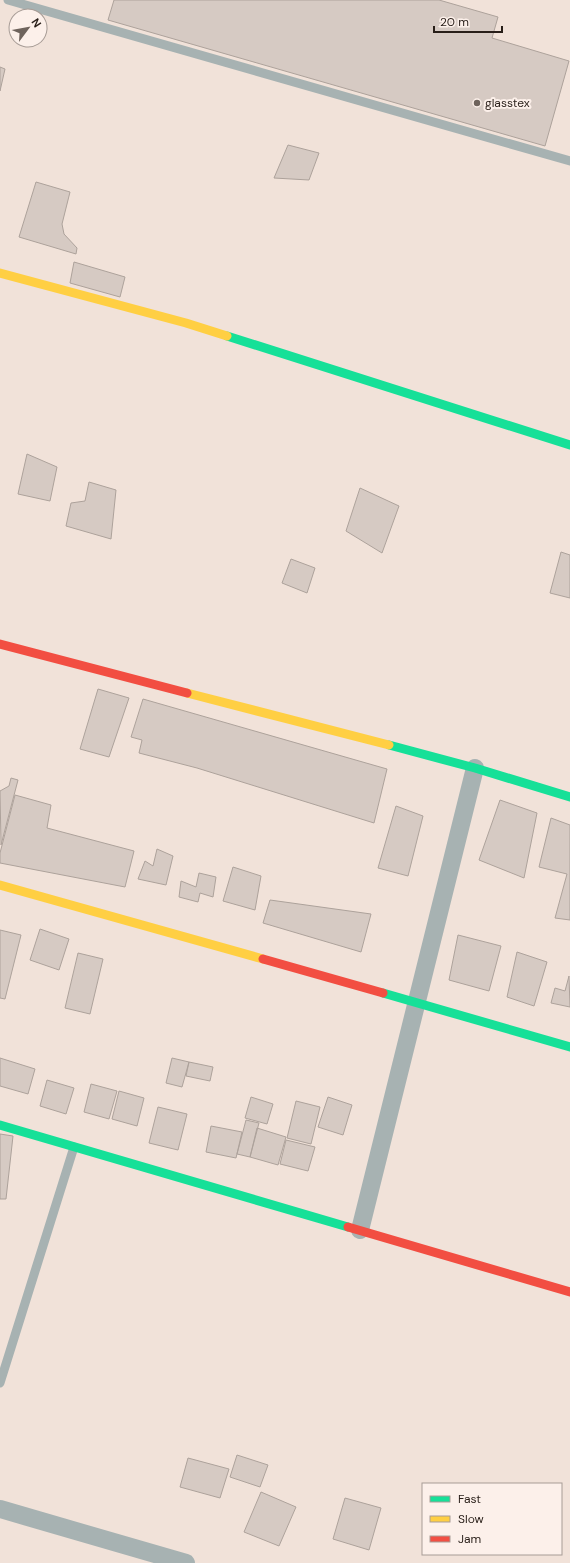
<svg xmlns="http://www.w3.org/2000/svg" width="570" height="1563" font-family="'DM Sans',sans-serif">
<style>
.building{fill:#d6cac3;stroke:#ada29b}
.lines{fill:none;stroke-linecap:round;stroke-linejoin:round}
.lane{stroke:#a7b2b2;stroke-width:9}
.street{stroke:#a7b2b2;stroke-width:18}
.fast{stroke:#16e098;stroke-width:9}
.slow{stroke:#ffcf43;stroke-width:9}
.jam{stroke:#f24e42;stroke-width:9}
.poi-dot{fill:#6e635c;stroke:#fcf0ea;stroke-width:1.5}
.labels{text-anchor:middle;dominant-baseline:central;stroke-width:4;stroke-linejoin:round;paint-order:stroke}
.poi-label{font-size:12px;fill:#281e18;stroke:#fcf0ea;text-anchor:start}
</style>
<rect width="100%" height="100%" fill="#f1e2d9"/>
<path class="building" d="M114,0h325l59,17 -6,21 77,23 -24,85 -437,-126z
M0,67l5,2 -5,22z
M288,145l31,8 -10,27 -35,-2z
M36,182l34,10 -8,32 2,10 13,14 -1,6 -57,-17z
M74,262l51,15 -5,20 -50,-14z
M27,454l30,13 -7,34 -32,-7z
M89,482l27,8 -5,49 -45,-13 5,-23 14,-2z
M360,488l39,18 -17,47 -36,-22z
M561,552l9,3v43l-20,-5z
M291,559l24,9 -8,25 -25,-10z
M98,689l31,9 -20,59 -29,-8z
M143,699l244,70 -13,54 -177,-55 -58,-15 3,-13 -11,-3z
M11,778l7,2 -17,65 -1,-54 9,-5z
M15,795l36,10 -4,23 87,23 -9,36 -125,-24v-10z
M500,800l37,13 -13,65 -45,-18z
M396,806l27,10 -15,60 -30,-8z
M551,818l19,7v95l-15,-2 12,-44 -28,-7z
M157,849l16,7 -7,29 -28,-6 7,-18 8,5z
M233,867l28,9 -6,34 -32,-9z
M199,873l17,4 -3,20 -13,-4 -2,9 -19,-5 2,-16 15,6z
M270,900l101,14 -10,38 -98,-29z
M40,929l29,10 -10,31 -29,-10z
M0,930l21,5 -16,64 -5,-1z
M458,935l43,11 -12,45 -40,-11z
M517,952l30,10 -13,44 -27,-9z
M78,953l25,6 -13,55 -25,-6z
M569,976l1,31 -19,-4 4,-15 10,3z
M0,1058l35,11 -7,25 -28,-8z
M172,1058l17,4 -7,25 -16,-4z
M189,1062l24,5 -3,14 -24,-5z
M47,1080l27,8 -8,26 -26,-8z
M91,1084l26,7 -8,28 -25,-7z
M119,1091l25,7 -7,28 -25,-7z
M251,1097l22,7 -6,20 -22,-6z
M328,1097l24,8 -9,30 -25,-8z
M296,1101l24,6 -9,37 -24,-6z
M158,1107l29,7 -9,36 -29,-7z
M246,1120l13,3 -9,34 -13,-3z
M211,1126l31,6 -6,26 -30,-6z
M257,1128l29,9 -8,28 -28,-8z
M0,1134l13,2 -7,63h-6z
M286,1140l29,7 -7,24 -28,-7z
M237,1455l31,10 -8,22 -30,-10z
M188,1458l41,11 -9,29 -40,-11z
M261,1492l35,15 -17,39 -35,-14z
M345,1498l36,10 -12,42 -36,-11z"/>
<g class="lines">
<path class="lane" d="M8,0l562,161
M0,1383l74,-236"/>
<path class="street" d="M360,1230l115,-462
M0,1509l186,54"/>
<path class="fast" d="M227,336l343,109
M389,745l86,23 95,29
M383,993l187,54
M0,1125l348,102"/>
<path class="slow" d="M0,273l186,50 41,13
M187,693l202,52
M0,885l263,74"/>
<path class="jam" d="M0,644l187,49
M263,959l120,34
M348,1227l222,65"/>
</g>
<circle class="poi-dot" cx="477" cy="103" r="4"/>
<g class="labels">
<g class="poi-label">
<text x="485" y="103">glasstex</text>
</g>
</g>
<rect x="422" y="1483" width="140" height="72" fill="#fcf0ea" stroke="#a79c96"/>
<rect x="430" y="1496" width="20" height="6" fill="#16e098" stroke="#a79c96"/>
<text x="458" y="1503" font-size="12" fill="#281e18">Fast</text>
<rect x="430" y="1516" width="20" height="6" fill="#ffcf43" stroke="#a79c96"/>
<text x="458" y="1523" font-size="12" fill="#281e18">Slow</text>
<rect x="430" y="1536" width="20" height="6" fill="#f24e42" stroke="#a79c96"/>
<text x="458" y="1543" font-size="12" fill="#281e18">Jam</text>
<g transform="translate(28 28) rotate(58)"><circle r="19" fill="#fcf0ea" stroke="#a79c96"/>
<path d="M0-3L7 15L0 10L-7 15Z" fill="#6e635c"/>
<text y="-6" font-size="11" font-weight="bold" text-anchor="middle" fill="#281e18">N</text>
</g>
<path d="M434 26v6h68v-6" fill="none" stroke="#281e18" stroke-width="2"/>
<text x="440" y="26" font-size="12" fill="#281e18" stroke="#fcf0ea" stroke-width="3" paint-order="stroke">20 m</text>
</svg>
